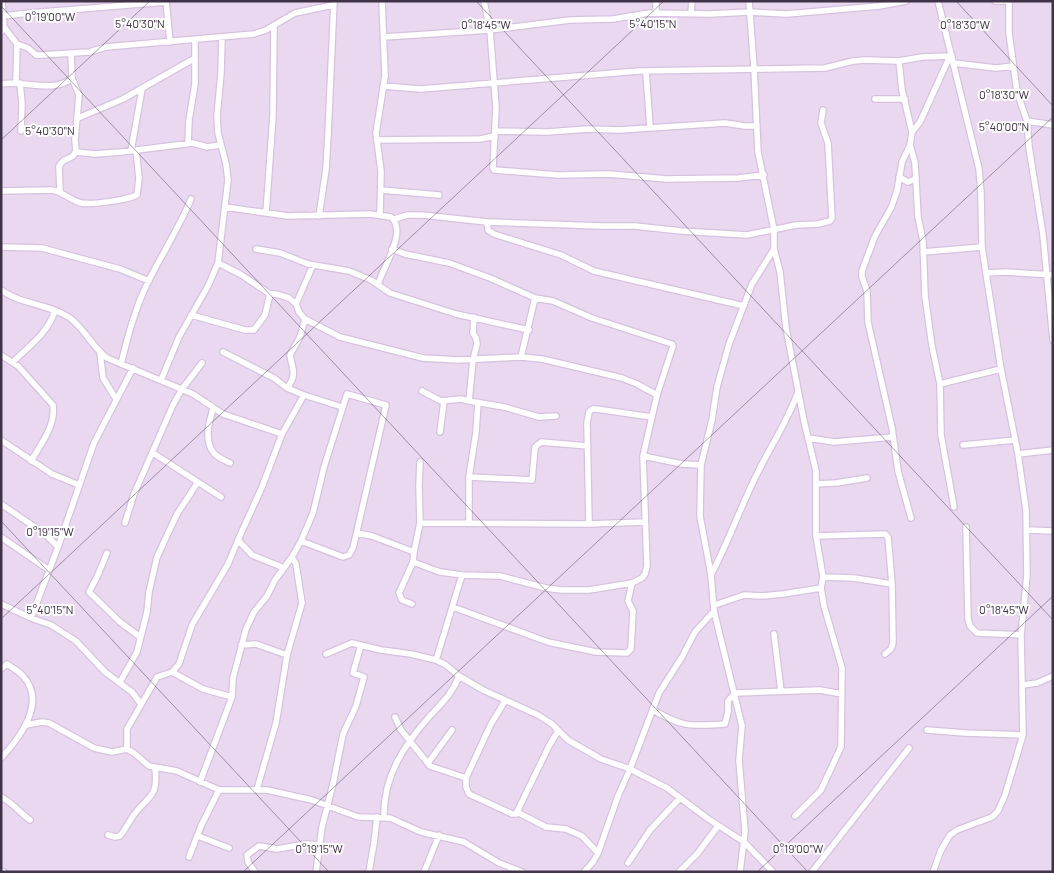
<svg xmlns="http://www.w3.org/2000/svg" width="1054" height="873" font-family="Barlow,sans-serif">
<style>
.residential{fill:#e9d8f0}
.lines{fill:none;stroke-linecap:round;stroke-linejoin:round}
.minor-casing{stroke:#d6c2de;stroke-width:8}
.minor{stroke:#fff;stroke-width:5.5}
.ticks{fill:none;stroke:#403347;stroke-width:1;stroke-opacity:0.45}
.ticks-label{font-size:12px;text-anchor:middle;fill:#403347;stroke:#fff;stroke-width:4;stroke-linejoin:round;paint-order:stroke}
</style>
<rect width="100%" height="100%" fill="#f0e4f4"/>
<path class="residential" d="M1,1h1052v871h-1052z"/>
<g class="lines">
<g class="minor-casing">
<path id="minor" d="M166,1l4,41
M484,1l6,29 6,77 -3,61 1,2 64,5 51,-1 58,5 71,-1 26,-3
M656,1v12
M749,1l5,67 4,84 16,78v19l6,23 6,56 18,93 12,50v65l7,41 -2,11 3,18 18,62 -1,79 -20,43 -26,26
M995,1h14v32l8,59 10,29 2,26 14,88 10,105
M691,13l1,-12
M3,16l27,-3 136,-11
M4,27l13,17 11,4 8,7h5l48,-3 17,-5 148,-13 12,-4 29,-17 38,-8
M1,32l3,-5 -2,-26
M384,37l106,-7 80,-10 43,-1 36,-6 61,1 39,-2 38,2 92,-8 27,-5
M899,61l3,29 10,42 -2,13 5,18 3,54 5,24 2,55 7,50 8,38 1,51 13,72
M953,63l43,5 18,-2
M646,72l4,55
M16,82l1,-38
M20,83l2,21 -1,27
M1,84c22,-4 53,10 71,-6l-1,-25
M383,86l38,3 218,-18 186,-3 28,-7 13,-1 33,1 23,-4 30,-1
M875,99h30
M78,118l45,-19 72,-41
M1027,121l26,4
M496,131l51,1 41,-3 31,1 106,-7 20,3h11
M912,132l8,-10 30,-66
M377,140l103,-1 15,-3
M188,143l1,-23 6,-36v-44
M910,145l-8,17 -5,29 -6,17 -16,28 -13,35v6l5,14 1,31 24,106 6,43 13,47
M131,151l11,-62
M76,152l19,2 26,-2 72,-9 14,4 13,-2
M899,177l9,5 7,-3
M381,190l58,5
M1,191l51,-1c11,2 18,10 29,13 11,2 46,-3 56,-8l2,-17 -3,-28
M60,192l-1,-26 4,-5 10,-5 3,-5 -1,-11 4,-45 -7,-17
M225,207l63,9 82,-2 21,3c17,15 -9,51 -13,68
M266,213l7,-97 1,-91
M380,215l1,-44 -5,-38 9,-57 -3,-75
M319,216l7,-47 2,-34 6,-134
M394,219l14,-4h14l65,7 115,4h33l46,5 66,4 49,-10 22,-1 12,-3 2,-3 -4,-75 -7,-20 2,-13
M487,222l1,8 6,4 67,21 33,16 150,35
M1,247l41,1 78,21 29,12
M256,249l24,4 28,11 41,7 22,9 19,13 66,21 73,16
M923,252l59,-5
M218,263l22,11 30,20h6l13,4 7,6 3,8 6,7 35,18 83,21 35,2 63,-3 21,2 80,19 15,6 20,11
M986,273l20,-1 47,3
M1,290c21,15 49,14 69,28 15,11 22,29 37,40l86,36 30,20 59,20
M296,304l17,-39
M191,315l54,15h9l11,-15 5,-21
M474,317l-1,16 3,5 1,6 -4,16 -4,41 35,6 35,10 17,-1
M100,352l3,26 13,21
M223,352l51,26 13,10 17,7 -22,39 -20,53 -24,53 14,15 32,13
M1,355l17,11 35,39c3,20 -12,39 -22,56
M521,357l14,-59
M13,362c17,-17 34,-28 42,-51
M121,364c7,-28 14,-56 27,-82 14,-28 31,-54 43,-83
M161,380l18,-43 29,-51 10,-23 10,-83 -2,-16 -8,-31 -1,-17 4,-43 1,-36
M940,384l61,-15
M287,388c11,-14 5,-19 3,-33l10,-18 5,-18
M422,391l19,10 20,-2 8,2
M304,395l38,12
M213,409c-4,13 -9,31 0,43 3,5 11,8 17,11
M440,432l4,-31
M808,438l26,4 59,-5
M1,440l51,34 27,11
M963,445l52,-5
M153,453l68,44
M1018,454l35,-4
M643,456l39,8 19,1
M469,477l63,3 3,-33 6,-5 47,4
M816,484l20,-1 31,-5
M1,504l44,30 13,13
M125,523l9,-29 39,-89 9,-16 20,-26
M420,523l169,1 -2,-101 2,-11 3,-3h4l56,8
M469,523v-46l7,-45 2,-29
M589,524l55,-2
M966,527l2,92 2,7 7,7 44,2
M1027,530l26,1
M357,533l15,3 42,16 -1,10 27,10 22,3 38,1 46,12 16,2h27l43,-7 10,-5 3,-4 2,-8 -4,-110 14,-61 16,-49 -1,-2 -80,-26 -39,-17 -18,-3 -45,-20 -41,-15 -44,-9 -13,-5
M816,536l69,-2 3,3 4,47
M1,537l48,33
M414,552l6,-29 -1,-38 1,-23
M107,553l-10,24 -8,15 31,30 20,15
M711,575c18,-34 30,-70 48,-105 13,-26 29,-50 39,-78
M823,577l31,1 38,6 1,59 -2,6 -6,5
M1,604l30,14 20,7 25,16 29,31 27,20 9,12
M412,604l-10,-4 -3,-7 14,-31
M715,605l29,-10 17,1 22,-2 38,-6
M453,607l95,35 48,10 31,1 4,-4 2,-38 -5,-10 4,-18
M31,618l27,-71 36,-104 39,-75
M774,634l7,57
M241,645l15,-1 31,11
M326,654l26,-11 29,7 30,4 25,6 10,5 13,11 24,14 55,25 14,9 16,16 33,19 29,10 37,19 40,30 37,24 29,30
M436,660l26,-85
M1,669l6,-5c5,4 12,7 16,12 24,26 -3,62 -22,82
M172,672l7,-8 13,-39 36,-61 10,-24
M120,682l17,-30 10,-40 2,-20 8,-35 20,-43 21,-32
M1023,685l14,-2 16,-7
M505,701l-14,23 -25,54v9l3,7 43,20h4l33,-68 9,-15
M653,710c31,18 38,16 72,14l3,-12v-11l7,-8 85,-3 22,4
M395,717l6,13 29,36 36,12
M26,725l16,-3 7,1 45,25 18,4 15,-3 7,4 15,13 28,5 42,19h48l45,10 46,17 32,1 31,14 43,10 35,21 23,9
M927,730l38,3 58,2
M127,749v-20l30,-52 15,-5 31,17 29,8
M428,763l24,-33
M200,782l32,-85 1,-19 13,-49 8,-17 13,-16 8,-16 17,-23 9,-16 12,-28 11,-46 23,-73 39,11 -33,143 -4,7 -6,2 -42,-16
M257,789l19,-66 11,-68 15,-52 -6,-39 -4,-7
M1,797c12,6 18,15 29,23
M517,812l29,15 20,2 16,7 16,17
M384,817c-1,-40 20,-72 45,-100 12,-13 24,-24 30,-41
M108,835l7,2 5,-1c5,-6 8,-13 13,-20 14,-20 26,-18 22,-47
M198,836l31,12
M189,857l12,-31 18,-36
M628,863l22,-33 30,-32
M1,871l3,1
M255,872l-7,-10 -1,-7 12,-9 18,3 29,-5 14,1
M316,872l6,-45 11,-43 10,-50 13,-28 8,-29 -11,-4 8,-28
M369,872l5,-29 3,-26
M424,872l15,-37
M584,872l9,-10 5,-9 20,-57 12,-27 29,-76 23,-36 13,-25 19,-21
M679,872l18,-18 21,-28
M740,872l5,-41 -6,-71 3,-34 -28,-115 -3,-36 -11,-59 1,-51 11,-45 5,-33 12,-43 23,-60 22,-35
M812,872l97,-124
M933,872l8,-22 9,-15 7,-5 35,-13 6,-6 7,-16 18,-60 -2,-100 6,-60 -1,-65 -8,-56 -17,-85 -15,-96 -4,-26 -1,-54 -2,-24 -41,-168"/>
</g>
<use href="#minor" class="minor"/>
</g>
<path class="ticks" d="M476,1l577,619M956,1l97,105M1,6l807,866M1,140l149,-139M1,521l328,351M1,619l663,-618M243,872l810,-755M757,872l296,-276"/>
<g class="ticks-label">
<text x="50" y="21">0°19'00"W</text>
<text x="140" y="28">5°40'30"N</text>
<text x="653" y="28">5°40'15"N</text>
<text x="486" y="29">0°18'45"W</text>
<text x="965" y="29">0°18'30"W</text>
<text x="1004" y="99">0°18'30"W</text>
<text x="1004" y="131">5°40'00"N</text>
<text x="50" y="135">5°40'30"N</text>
<text x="50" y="536">0°19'15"W</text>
<text x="50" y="614">5°40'15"N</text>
<text x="1004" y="614">0°18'45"W</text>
<text x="319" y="853">0°19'15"W</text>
<text x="798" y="853">0°19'00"W</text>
</g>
<rect width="1054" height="873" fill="none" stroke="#403347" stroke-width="5"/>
</svg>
